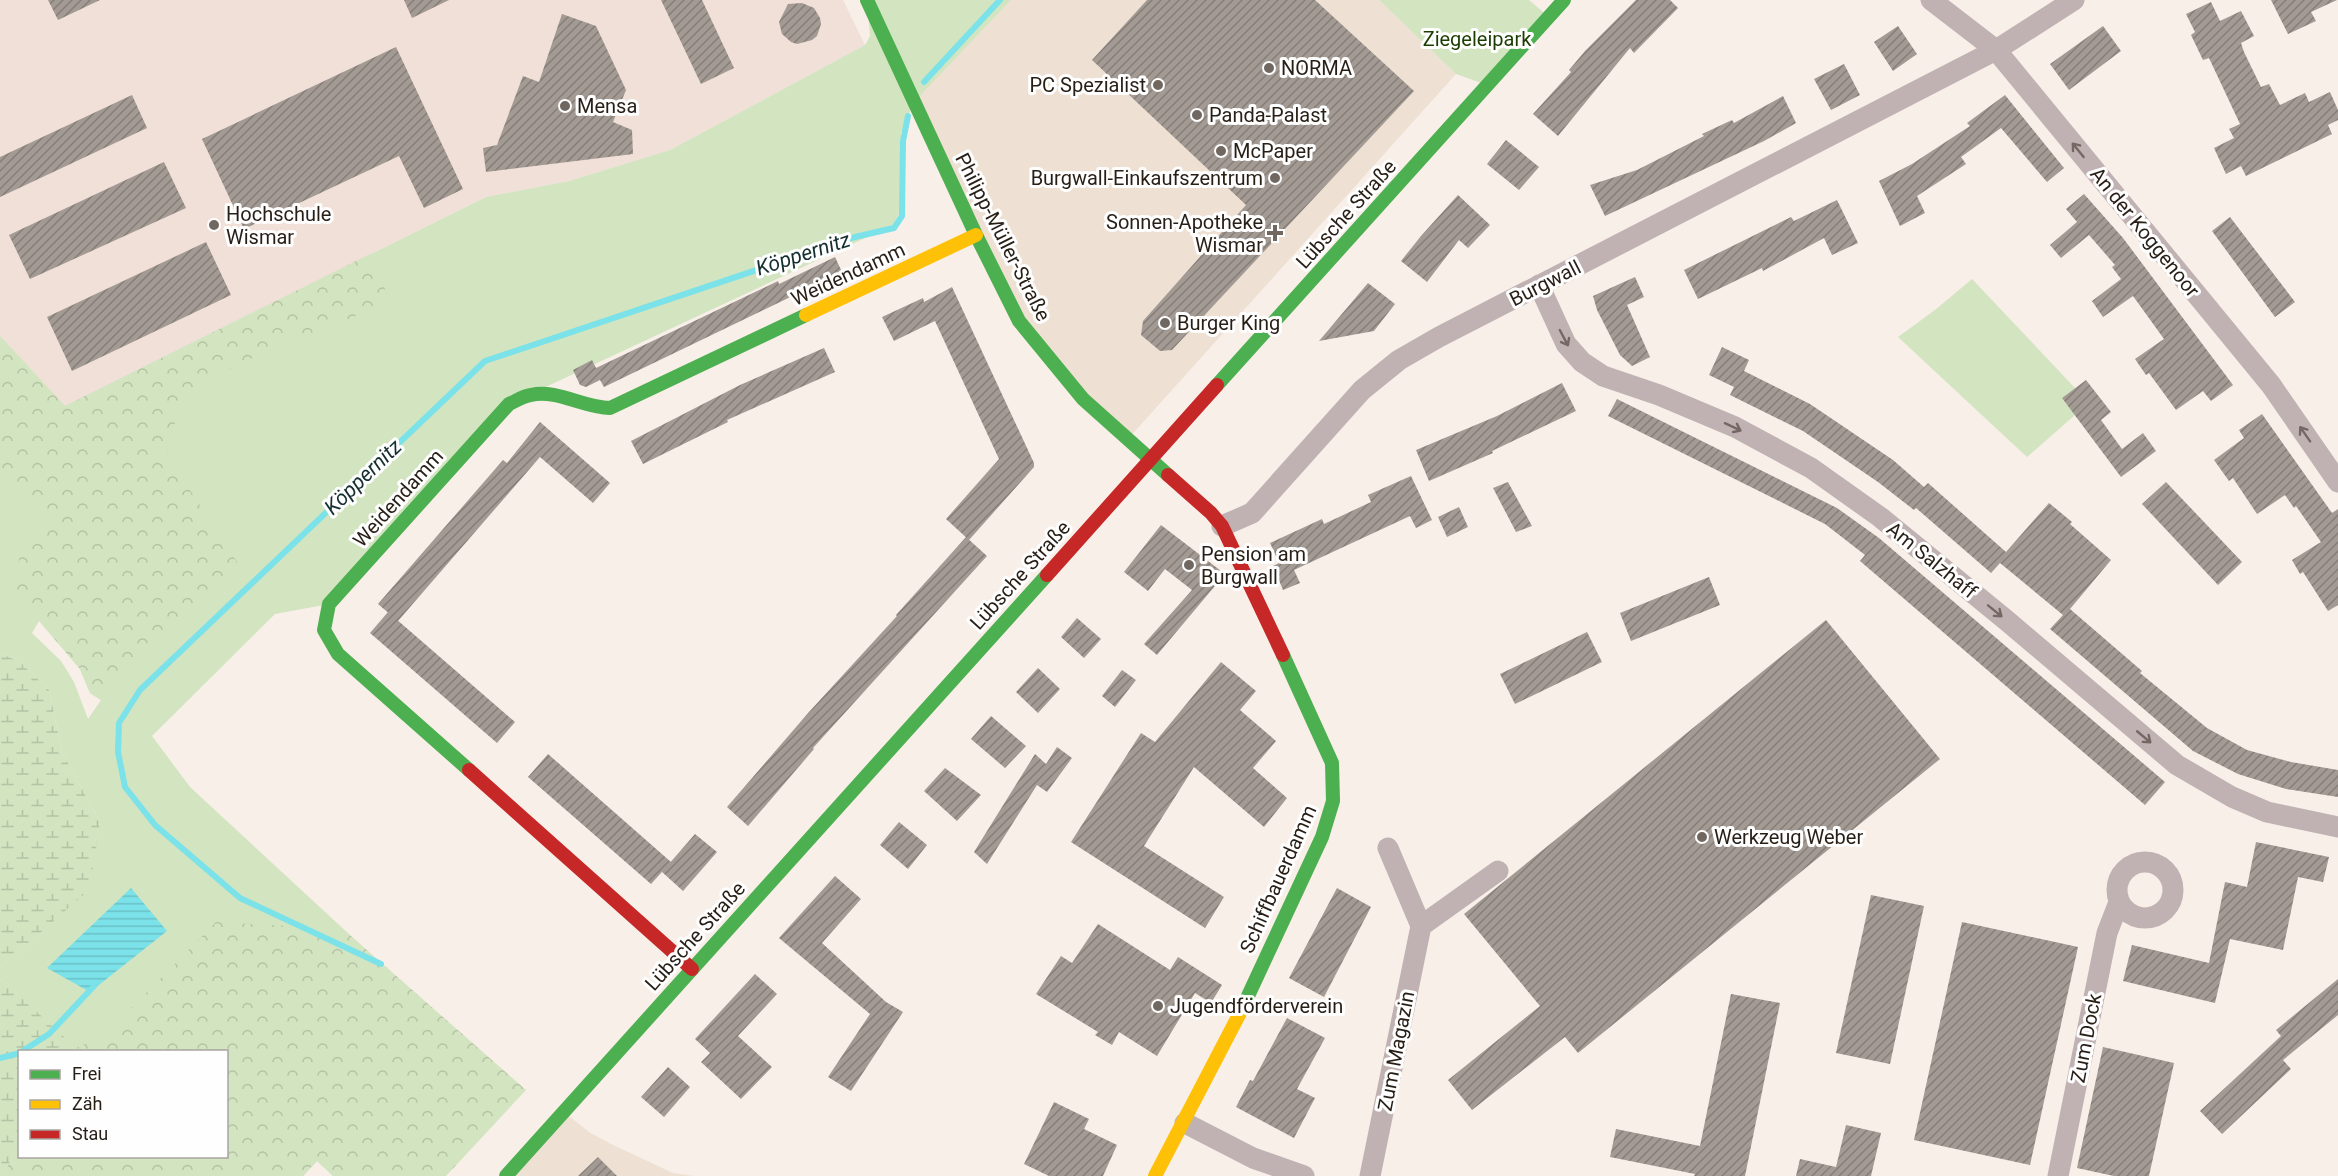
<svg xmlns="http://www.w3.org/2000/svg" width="2338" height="1176" font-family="Roboto,sans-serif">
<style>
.commercial{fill:#eee1d4}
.education{fill:#f1e0d7}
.green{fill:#d2e4c0;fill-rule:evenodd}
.forest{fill:url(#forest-crowns)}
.wetland{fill:url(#wetland-marsh)}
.water{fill:url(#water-rules)}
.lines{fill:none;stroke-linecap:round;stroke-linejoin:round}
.stream{stroke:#7be2e9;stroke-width:6}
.building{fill:url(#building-hatch)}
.street{stroke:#c0b2b3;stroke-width:21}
.fast{stroke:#4caf50;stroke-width:14}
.slow{stroke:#ffc107;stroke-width:14}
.jam{stroke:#c62828;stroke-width:14}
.oneway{stroke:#746864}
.poi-dot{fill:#706760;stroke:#fefefe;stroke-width:2}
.labels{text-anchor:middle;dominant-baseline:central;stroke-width:6;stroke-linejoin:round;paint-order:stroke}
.park-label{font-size:20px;fill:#1b3d02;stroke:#fefefe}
.poi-label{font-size:20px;fill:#271e16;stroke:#fefefe;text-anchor:start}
.street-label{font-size:20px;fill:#271e16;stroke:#fefefe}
.water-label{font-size:21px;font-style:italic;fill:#152e30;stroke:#fefefe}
</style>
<defs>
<pattern id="forest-crowns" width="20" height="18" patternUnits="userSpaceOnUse" patternTransform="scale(1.5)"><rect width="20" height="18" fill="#d2e4c0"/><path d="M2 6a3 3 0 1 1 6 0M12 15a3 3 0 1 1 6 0" fill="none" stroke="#b4c3a4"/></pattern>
<pattern id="wetland-marsh" width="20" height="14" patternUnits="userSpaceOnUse" patternTransform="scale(1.5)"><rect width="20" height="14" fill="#d2e4c0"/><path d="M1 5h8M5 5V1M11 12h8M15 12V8" fill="none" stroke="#b4c3a4"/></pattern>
<pattern id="water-rules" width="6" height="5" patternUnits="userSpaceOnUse" patternTransform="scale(1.5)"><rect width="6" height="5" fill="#7be2e9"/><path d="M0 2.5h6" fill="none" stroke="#6ac1c7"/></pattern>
<pattern id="building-hatch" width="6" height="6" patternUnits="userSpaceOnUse" patternTransform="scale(1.5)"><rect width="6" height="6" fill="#a39a94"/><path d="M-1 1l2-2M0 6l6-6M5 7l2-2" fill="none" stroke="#857d78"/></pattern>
</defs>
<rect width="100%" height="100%" fill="#f8efe8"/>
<path class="commercial" d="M1011,0h368l77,74 -328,365 -109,-118 -105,-220z
M564,1112l25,20 22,12 62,29 21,3h-188z"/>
<path class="education" d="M0,0h843l22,45 -195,105 -101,31 -83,16 -421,209 -65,-70z"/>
<path class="green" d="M867,0h144l-97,102 -13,31 -1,79 -7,13 -384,179 -180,200 -54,10 -123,122 38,51 227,210 29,179h-113l-16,-15 -14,15h-301l17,-31 1,11h206v-104l-152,-1 1,-3 -75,-70v-10l89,-79 11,-67 -38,-70 -13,-62 -29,-28 -20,-9v-317l65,70 421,-209 83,-16 101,-31 195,-105 5,-9zM39,621l41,48 10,24 11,7 -13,19 -14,-37 -13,-21 -29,-28z
M1379,0h150l20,17 -62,68 -31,-11z
M1972,279l103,109 -13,10 13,17 -48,42 -129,-120 37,-27z"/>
<path class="forest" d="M370,254l21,49c-72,27 -146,52 -210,95l-14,57 72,110 -94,80 -44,55 -11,-7 -10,-24 -68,-80 9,-38 12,-21 20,-16 -53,-34v-144l65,70z
M216,922l127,7 183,161 -80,86h-113l-16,-15 -14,15h-301l17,-31 1,11h206v-104l-152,-1 2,-3 29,-13z"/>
<path class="wetland" d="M0,653l20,9 29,28 13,62 38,70 -10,67 -90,79z
M0,978l76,70 -2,3 -54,1 -1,93 -17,31h-2z"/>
<path class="water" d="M131,888l36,43 -77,61 -43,-24z"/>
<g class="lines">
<path class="stream" d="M924,82l76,-82
M381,964l-141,-66 -85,-73 -30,-38 -7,-35 1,-29 21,-33 345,-329 370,-124 39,-9 8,-12 1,-75 5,-25
M21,1052l28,-18 45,-48
M0,1058l20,-5"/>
</g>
<path class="building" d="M48,0h52l-42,20z
M404,0h45l-37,18z
M661,0h41l32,68 -33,16z
M1147,0h168l99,91 -242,259 -12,1 -19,-16 2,-14 103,-116 -154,-145z
M1636,0h34l8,8 -44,45 -4,-5 -72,88 -25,-22 38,-42 -2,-2 16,-19z
M2271,0h66l-26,12 5,9 -28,13z
M2211,2l9,19 21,-10 13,25 -13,7 3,9 17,35 8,-3 11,21 25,-12 4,9 21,-10 8,18v10l-10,5 4,9 -86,42 -5,-10 -15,8 -12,-26 20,-10 -5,-9 11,-5 -31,-66 -6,2 -12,-25 4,-3 -9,-18z
M802,3l12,5 6,10 1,6 -4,12 -5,4 -15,4 -6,-2 -9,-8 -3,-12 9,-18z
M562,14l34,12 30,64 -13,32 19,8 1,24 -147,18 -3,-24 14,-3 26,-69 16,6z
M1898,26l19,28 -24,17 -19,-29z
M2103,26l18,25 -52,39 -19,-26z
M396,47l67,142 -39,19 -25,-52 -155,73 -42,-90z
M1844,64l16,31 -29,15 -17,-31z
M132,95l15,33 -147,69v-40z
M2005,95l59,73 -17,14 -46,-54 -40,29 5,7 -49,32 8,17 -25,13 -21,-45 33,-17 58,-38 -3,-3z
M1783,96l13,27 -32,18 -159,75 -15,-31 47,-15 67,-34 -2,-2 30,-14 2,3z
M1506,140l33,27 -20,23 -32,-26z
M164,162l22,46 -156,71 -21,-44z
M2084,194l39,44 110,147 -22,16 -8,-10 -27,19 -27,-37 -3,2 -11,-16 29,-20 -31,-43 -30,21 -11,-16 29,-22 -9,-12 3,-2 -26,-30 -28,23 -11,-13 27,-23 -11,-13z
M1458,195l32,30 -22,23 -9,-8 -32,42 -26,-21 20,-25z
M1837,200l21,43 -26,12 -8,-17 -61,33 -1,-3 -64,31 -14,-29 107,-53 3,4z
M2230,217l65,85 -20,15 -63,-86z
M206,242l25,53 -159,76 -25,-54z
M835,257l7,15 -238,115 -4,-7 -14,7 -6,-2 -7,-15 19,-10 4,8 182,-87 1,3z
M1635,277l9,20 -17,8 23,52 -18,9 -12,-11 -23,-45 -4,-14z
M1368,283l27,21 -21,27 -55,10z
M952,287l82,176v4l-65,73 -23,-21 53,-60 -64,-138 -41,20 -12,-24 41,-19 1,4z
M1722,347l27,13 -5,11 66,33 83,56 31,27 4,-4 78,69 43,-49 23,19 -2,2 41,36 -41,49 72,62 -2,2 67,55 40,22 44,12 47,8v27l-52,-8 -48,-15 -45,-23 -143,-122 13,-14 -63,-52 -9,10 -75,-65 -2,2 -36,-28 -75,-51 -73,-36 4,-8 -25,-12z
M824,348l11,24 -108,48 1,2 -85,42 -12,-23 109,-56z
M2086,380l25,32 -10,8 21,29 21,-16 13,18 -35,26 -59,-79z
M1562,383l14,28 -84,40 1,2 -64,28 -13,-31 81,-34z
M1617,399l220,109 42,30 286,244 -20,23 -285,-244 5,-6 -40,-31 -217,-108z
M2262,414l70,99 6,-4v96l-10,6 -25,-39 -3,2 -8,-14 29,-18 -25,-36 -2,2 -9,-13 -28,19 -24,-36 -4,3 -15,-21 30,-22 -5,-8z
M540,422l70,61 -17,20 -53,-46 -142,164 -20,-17 125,-144 4,3z
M1411,476l21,44 -16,8 -6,-12 -116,54 6,13 -17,7 -10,-24 6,-3 -9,-20 52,-24 2,5 47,-22 -3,-7z
M1508,482l24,44 -16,6 -23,-44z
M2166,482l76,80 -24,23 -76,-81z
M1459,507l9,20 -21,10 -9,-20z
M1161,525l64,49 -68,81 -13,-11 48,-54 -27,-21 -17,22 -24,-19z
M966,537l21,19 -174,192 1,1 -66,77 -21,-19 82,-95 88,-96 -1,-1z
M1709,577l11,28 -89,36 -11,-28z
M388,612l127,110 -18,21 -127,-110z
M1077,618l24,21 -17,19 -23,-21z
M1826,620l114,139 -362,294 -13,-16 -93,73 -24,-30 92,-74 -76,-92z
M1587,632l15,30 -87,42 -15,-30z
M1221,662l35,29 -16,19 36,31 -23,27 34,30 -23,29 -70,-60 -50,79 80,51 -19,31 -134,-86 70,-109 14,9z
M1038,668l22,21 -22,24 -22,-21z
M1122,670l14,10 -21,27 -13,-11z
M991,716l35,30 -21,22 -34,-29z
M1057,747l15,11 -25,34 -10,-7 -50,79 -13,-12 61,-98 11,10z
M548,754l123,108 -20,22 -123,-107z
M945,768l36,27 -24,26 -33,-30z
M899,822l28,23 -19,24 -28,-24z
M695,834l22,18 -34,39 -21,-19z
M2256,842l73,15 -6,25 -25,-5 -15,73 -53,-11 -15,64 -92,-22 9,-36 77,18 16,-81 22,5z
M835,876l26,23 -39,44 64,59 17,10 -52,79 -23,-14 42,-63 -91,-76z
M1337,888l34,19 -47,90 -35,-19z
M1871,895l53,11 -34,158 -54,-11z
M1962,922l116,25 -48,218 -116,-25z
M1098,924l72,46 8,-13 44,28 -11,18 -16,-10 -38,63 -38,-24 -7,13 -17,-10 3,-3 -62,-38 25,-38 11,7z
M755,974l22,20 -39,42 34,31 -31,32 -40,-37 9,-9 -15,-14z
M2338,979v36l-55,45 8,9 -69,65 -22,-23 81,-75 -5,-6z
M1731,994l49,9 -35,173h-51l1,-2 -85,-17 6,-28 84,17z
M1287,1018l38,20 -28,51 18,9 -21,40 -58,-31 14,-27 3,1z
M2103,1047l71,16 -25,113h-35l-37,-8z
M668,1067l22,20 -26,30 -23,-20z
M1054,1102l35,17 -5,10 33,16 -14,31h-54l-25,-12z
M1846,1125l35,8 -10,43h-75l4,-17 36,8z
M598,1157l19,19h-39z"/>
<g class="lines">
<path class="street" d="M1931,0l65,50 275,335 67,97
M1539,285l27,59 16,18 21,14 56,19 76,32 76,41 69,49 126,103 171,145 55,32 35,15 71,15
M1222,526l30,-13 110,-123 37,-30 40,-23 557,-287 78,-50
M2117 890a28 28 0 1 1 56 0a28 28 0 1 1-56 0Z
M1421,926l77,-55
M1185,1123l68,35 51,18
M1370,1176l51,-250 -33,-78
M2058,1176l49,-243 12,-31"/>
<path class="fast" d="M867,0l109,235 43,86 64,78 85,76
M1217,385l347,-385
M469,770l-131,-116 -14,-24 5,-26 180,-200c7,-3 14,-8 22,-9 26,-6 53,13 79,13l196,-93
M1241,1011l81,-174 11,-36 -1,-38 -49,-108
M506,1176l541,-601"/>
<path class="slow" d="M806,315l170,-80
M1155,1176l86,-165"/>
<path class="jam" d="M1168,475l43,38 11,13 61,129
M1047,575l170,-190
M469,770l223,199"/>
</g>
<defs><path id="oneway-shaft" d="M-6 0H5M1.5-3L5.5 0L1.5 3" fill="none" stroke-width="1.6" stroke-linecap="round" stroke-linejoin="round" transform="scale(1.5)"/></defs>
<g class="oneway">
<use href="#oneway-shaft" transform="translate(2078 150) rotate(-129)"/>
<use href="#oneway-shaft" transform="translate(1564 338) rotate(62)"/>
<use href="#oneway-shaft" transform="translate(1733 427) rotate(25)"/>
<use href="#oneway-shaft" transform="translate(2305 434) rotate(-125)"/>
<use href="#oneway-shaft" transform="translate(1995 611) rotate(39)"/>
<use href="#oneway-shaft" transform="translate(2144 737) rotate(40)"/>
</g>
<g class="poi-dot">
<circle cx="1269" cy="68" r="6"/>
<circle cx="1158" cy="85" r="6"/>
<circle cx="565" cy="106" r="6"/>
<circle cx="1197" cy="115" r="6"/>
<circle cx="1221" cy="151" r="6"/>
<circle cx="1275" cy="178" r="6"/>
<circle cx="214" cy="225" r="6"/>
<path d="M1272 224h6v6h6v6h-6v6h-6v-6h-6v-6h6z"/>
<circle cx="1165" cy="323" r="6"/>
<circle cx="1189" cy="565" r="6"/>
<circle cx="1702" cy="837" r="6"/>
<circle cx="1158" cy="1006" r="6"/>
</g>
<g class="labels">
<g class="park-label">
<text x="1477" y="39">Ziegeleipark</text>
</g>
<g class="poi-label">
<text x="1281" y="68">NORMA</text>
<text x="1146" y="85" text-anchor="end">PC Spezialist</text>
<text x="577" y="106">Mensa</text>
<text x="1209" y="115">Panda-Palast</text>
<text x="1233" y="151">McPaper</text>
<text x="1263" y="178" text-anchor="end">Burgwall-Einkaufszentrum</text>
<text x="226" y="214">Hochschule<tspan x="226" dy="23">Wismar</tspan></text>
<text x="1263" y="222" text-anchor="end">Sonnen-Apotheke<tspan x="1263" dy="23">Wismar</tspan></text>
<text x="1177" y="323">Burger King</text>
<text x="1201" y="554">Pension am<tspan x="1201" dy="23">Burgwall</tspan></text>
<text x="1714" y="837">Werkzeug Weber</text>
<text x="1170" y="1006">Jugendförderverein</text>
</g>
<g class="street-label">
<text transform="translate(1346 214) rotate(-48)">Lübsche Straße</text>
<text transform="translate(2145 232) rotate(51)">An der Koggenoor</text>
<text transform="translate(1003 237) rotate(63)">Philipp-Müller-Straße</text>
<text transform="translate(848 274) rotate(-25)">Weidendamm</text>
<text transform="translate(1545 283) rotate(-27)">Burgwall</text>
<text transform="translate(398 498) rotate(-48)">Weidendamm</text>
<text transform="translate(1932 560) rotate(39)">Am Salzhaff</text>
<text transform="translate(1020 575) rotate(-48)">Lübsche Straße</text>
<text transform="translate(1278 879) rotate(-66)">Schiffbauerdamm</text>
<text transform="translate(695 936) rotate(-48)">Lübsche Straße</text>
<text transform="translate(2086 1038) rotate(-79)">Zum Dock</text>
<text transform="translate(1396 1051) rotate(-79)">Zum Magazin</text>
</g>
<g class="water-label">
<text transform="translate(803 254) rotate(-18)">Köppernitz</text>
<text transform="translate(363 477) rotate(-44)">Köppernitz</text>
</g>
</g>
<rect x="18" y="1050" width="210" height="108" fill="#fefefe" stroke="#a8a4a1" stroke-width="1.5"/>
<rect x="30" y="1070" width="30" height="9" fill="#4caf50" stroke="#a8a4a1" stroke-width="1.5"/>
<text x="72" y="1080" font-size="18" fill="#271e16">Frei</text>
<rect x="30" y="1100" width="30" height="9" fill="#ffc107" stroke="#a8a4a1" stroke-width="1.5"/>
<text x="72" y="1110" font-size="18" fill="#271e16">Zäh</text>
<rect x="30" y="1130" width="30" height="9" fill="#c62828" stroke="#a8a4a1" stroke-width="1.5"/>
<text x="72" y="1140" font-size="18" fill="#271e16">Stau</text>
</svg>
